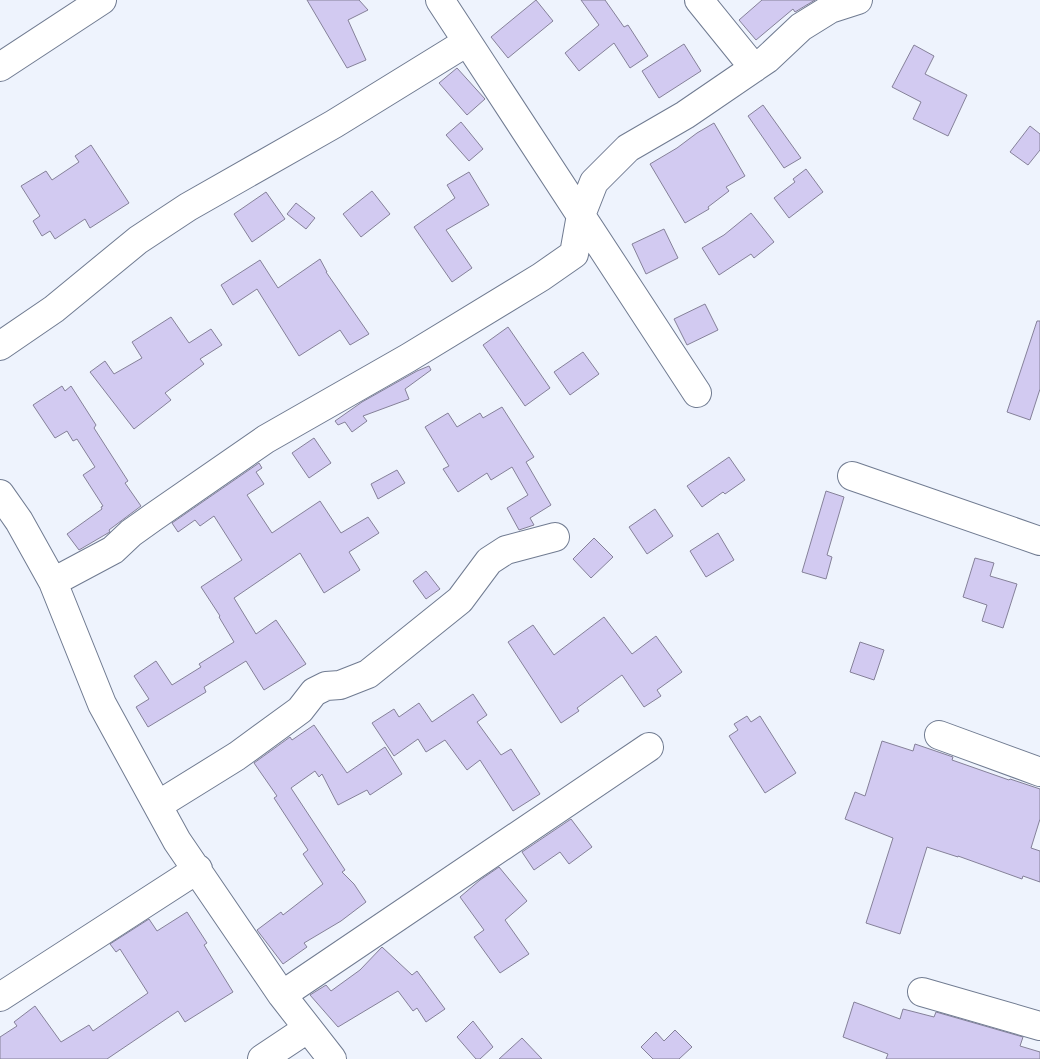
<svg xmlns="http://www.w3.org/2000/svg" width="1040" height="1059" font-family="Ubuntu,sans-serif">
<style>
.building{fill:#d2caf1;stroke:#858199}
.lines{fill:none;stroke-linecap:round;stroke-linejoin:round}
.minor-casing{stroke:#707b91;stroke-width:30}
.minor{stroke:#fff;stroke-width:28}
</style>
<rect width="100%" height="100%" fill="#eef3fd"/>
<path class="building" d="M307,0h52l9,10 -20,10 18,40 -19,8z
M536,0l17,21 -45,37 -17,-21z
M581,0h24l19,27 4,-2 20,31 -18,12 -16,-25 -35,28 -14,-18 34,-28z
M762,0h53l-20,12 -2,-3 -37,31 -17,-20z
M684,44l17,27 -42,27 -17,-27z
M914,45l20,11 -9,18 42,21 -19,41 -35,-17 8,-17 -29,-15z
M457,68l28,31 -18,16 -28,-32z
M763,105l38,53 -17,10 -36,-52z
M461,122l22,27 -14,12 -23,-26z
M714,123l31,53 -19,11 3,4 -21,16 1,2 -24,14 -35,-59 27,-16 20,-15z
M1030,126l10,8v16l-12,15 -18,-13z
M91,145l38,58 -39,25 -5,-9 -30,20 -5,-8 -8,5 -9,-15 7,-5 -19,-30 25,-15 6,9 27,-18 -4,-6z
M806,169l17,23 -34,26 -15,-20 21,-16 -2,-3z
M469,172l20,33 -43,25 26,38 -20,14 -38,-55 41,-29 -8,-13z
M372,191l18,23 -29,23 -18,-23z
M266,192l19,27 -33,23 -18,-28z
M296,203l19,15 -9,11 -19,-15z
M751,213l23,29 -20,16 -3,-4 -32,21 -17,-27 22,-13z
M664,229l14,29 -32,16 -14,-30z
M320,259l7,13h-1l43,62 -19,11 -10,-15 -41,26 -42,-67 -24,16 -12,-20 39,-25 18,28z
M705,304l13,26 -31,15 -13,-26z
M171,317l18,26 22,-14 11,16 -22,14 4,5 -39,29 6,7 -37,29 -44,-57 15,-11 9,13 28,-16 -10,-16z
M1037,321h3v68l-10,31 -23,-8z
M508,327l42,61 -25,18 -42,-61z
M583,352l16,22 -29,21 -16,-23z
M429,366l2,4 -26,19 4,10 -46,17 4,5 -15,11 -7,-10 -7,3 -3,-4 27,-19 55,-31z
M62,386l3,5 6,-5 25,39 -2,3 34,53 -3,2 16,23 -32,24 1,2 -2,1 -29,17 -12,-16 35,-25 -1,-2 2,-1 -20,-31 12,-8 -18,-28 -4,2 -6,-10 -12,7 -22,-33z
M502,407l32,50 -8,5 25,43 -21,13 4,7 -15,5 -12,-22 21,-13 -16,-28 -21,13 -4,-7 -29,19 -15,-23 6,-3 -24,-39 23,-14 9,14 23,-14 3,5z
M314,438l17,25 -22,15 -17,-25z
M729,457l16,23 -20,14 -2,-2 -21,15 -15,-21z
M259,463l3,5 -6,4 8,12 -17,11 25,38 48,-32 21,32 27,-16 11,16 -30,19 11,18 -36,23 -24,-40 -66,45 22,36 20,-14 30,44 -42,26 -18,-29 -42,26 2,5 -58,35 -12,-20 13,-8 -15,-23 22,-15 16,24 29,-18 -2,-3 35,-22 -15,-25 1,-1 -19,-29 41,-27 -28,-44 -14,10 -5,-6 -17,12 -6,-9z
M397,470l8,13 -27,16 -7,-15z
M826,491l18,6 -17,58 5,2 -6,22 -24,-7z
M655,509l18,27 -26,18 -18,-27z
M718,533l16,27 -28,17 -16,-26z
M594,538l19,19 -22,21 -18,-19z
M975,558l19,5 -4,13 27,8 -14,44 -21,-7 5,-16 -24,-8z
M426,571l14,18 -14,10 -13,-18z
M604,617l28,37 24,-18 26,36 -25,18 4,6 -17,11 -22,-32 -45,33 2,3 -18,12 -53,-81 25,-17 21,30z
M860,642l24,8 -10,30 -24,-8z
M473,694l14,21 -10,7 24,33 10,-6 29,45 -27,17 -33,-51 -13,10 -22,-30 -19,12 -8,-13 -24,17 -22,-33 22,-14 5,8 20,-14 13,19z
M747,716l4,6 9,-6 36,57 -31,20 -36,-57 9,-6 -4,-6z
M314,725l33,48 38,-26 17,27 -32,21 -3,-5 -29,15 -16,-31 -3,3 -4,-6 -24,17 54,82 -3,2 12,12 12,18 -25,19 -37,22 3,4 -24,17 -26,-34 24,-18 2,3 40,-31 -20,-30 5,-4 -34,-52 3,-2 -23,-33 36,-26 2,3z
M882,741l31,10 2,-7 38,13 -1,3 57,20 1,-1 30,10v30l-9,29 9,3v31l-17,-6 -1,3 -64,-23v1l-31,-10 -27,87 -34,-11 27,-85 -48,-19 10,-27 10,4z
M571,819l21,28 -23,17 -9,-12 -26,18 -12,-18z
M499,867l28,34 -22,19 24,34 -29,19 -26,-36 10,-7 -24,-33 20,-17z
M187,912l20,31 -3,2 29,47 -48,30 -7,-11 -71,48h-107v-22l17,-11 -3,-4 21,-16 26,36 28,-17 4,6 55,-38 -28,-44 -4,3 -6,-8 39,-25 8,12z
M382,947l30,28 5,-4 28,38 -19,13 -9,-14 -4,3 -15,-20 -60,36 -28,-32 16,-10 5,6 29,-21z
M854,1002l46,17 3,-10 31,8 2,-5 87,25 -3,9 20,6v7h-154l2,-5 -45,-17z
M473,1021l20,26 -13,12h-4l-19,-22z
M675,1030l17,17 -13,12h-26l-12,-12 15,-15 8,9z
M522,1038l20,21h-43z"/>
<g class="lines">
<g class="minor-casing">
<path id="minor" d="M440,0l257,393
M699,0l55,68
M0,67l102,-67
M0,346l54,-37 84,-69 50,-33 146,-83 133,-82
M852,476l188,65
M0,494l19,27 34,61 49,122 75,137 105,154 50,64
M53,582l60,-32 18,-17 21,-15 114,-79 142,-81 133,-81 33,-23 7,-39 13,-33 34,-34 57,-33 82,-56 34,-32 29,-18 28,-9
M939,735l101,37
M158,805l79,-49 63,-46 14,-18 12,-6 14,-1 28,-11 92,-74 29,-39 17,-11 49,-13
M922,992l118,34
M282,995l367,-248
M0,997l198,-128
M262,1059l45,-30"/>
</g>
<use href="#minor" class="minor"/>
</g>
</svg>
